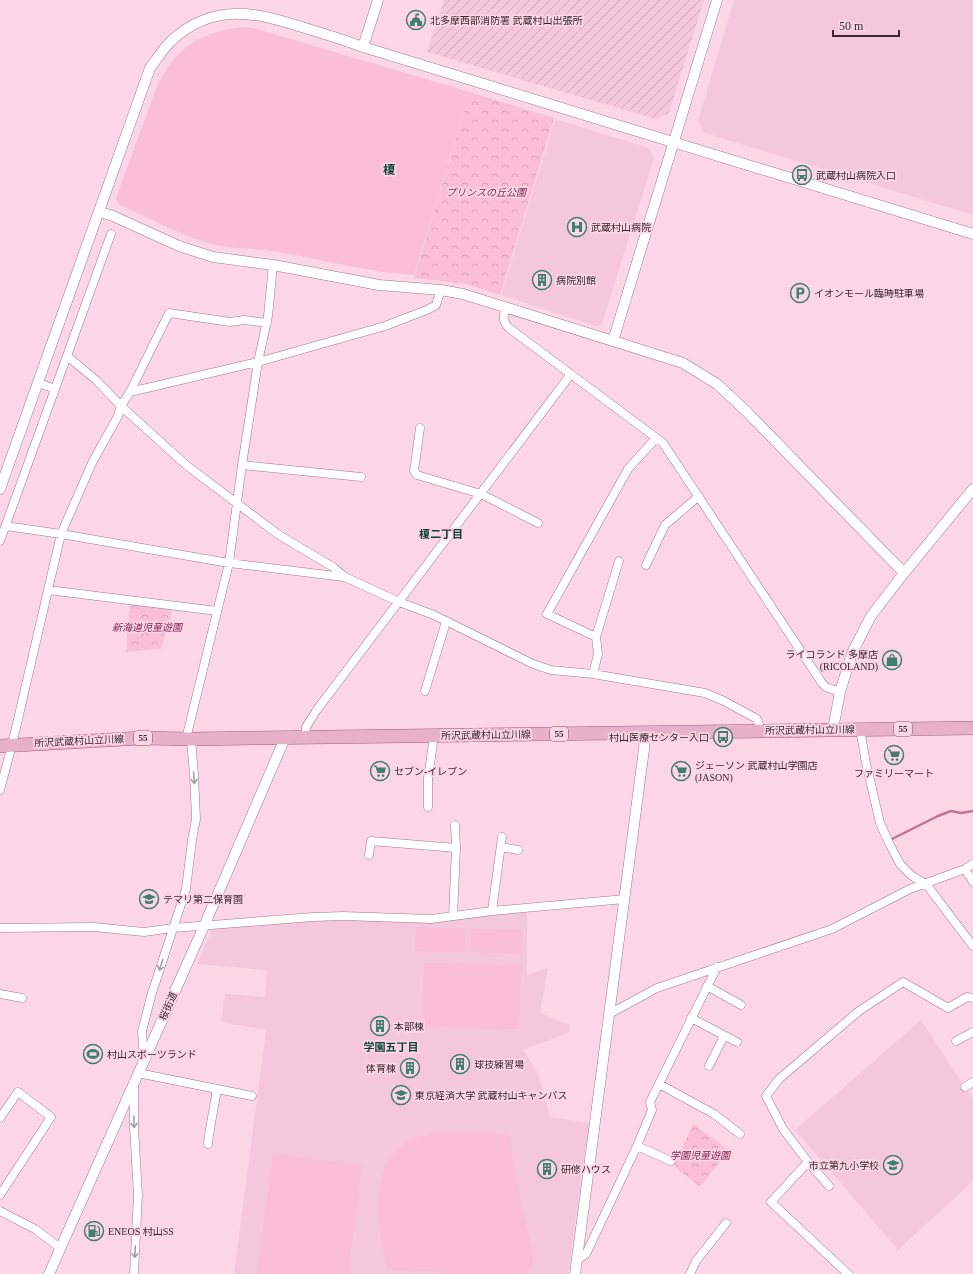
<svg xmlns="http://www.w3.org/2000/svg" width="973" height="1274" font-family="'Times New Roman','Noto Sans JP',serif">
<style>
.built{fill:#f4c7da}
.industrial{fill:url(#industrial-furrows)}
.grass{fill:#fabed7}
.park{fill:url(#park-crowns)}
.lines{fill:none;stroke-linecap:round;stroke-linejoin:round}
.stream{stroke:#c07496;stroke-width:2.5}
.minor-casing{stroke:#9c7988;stroke-width:9}
.tertiary-casing{stroke:#9c7988;stroke-width:11}
.primary-casing{stroke:#9f5f7c;stroke-width:14}
.minor{stroke:#fff;stroke-width:8}
.tertiary{stroke:#fff;stroke-width:10}
.primary{stroke:#e7b1ca;stroke-width:13}
.oneway{stroke:#a59ea1}
.labels{text-anchor:middle;dominant-baseline:central;stroke-width:3.5;stroke-linejoin:round;paint-order:stroke}
.shield{fill:#fdd6e6;stroke:#725c65;stroke-width:1}
.shield-label{font-size:9px;font-weight:bold;fill:#36282e}
.poi-label{font-size:10px;fill:#36282e;stroke:#fdd6e6;text-anchor:start}
.park-label{font-size:10px;font-style:italic;fill:#812656;stroke:#fdd6e6}
.street-label{font-size:10px;fill:#36282e;stroke:#fdd6e6}
.neighbourhood-label{font-size:11px;font-weight:bold;fill:#0c4234;stroke:#fdd6e6}
.quarter-label{font-size:12px;font-weight:bold;fill:#0c4234;stroke:#fdd6e6}
</style>
<defs>
<pattern id="industrial-furrows" width="10" height="10" patternUnits="userSpaceOnUse"><rect width="10" height="10" fill="#f4c7da"/><path d="M-1 1l2-2M0 10L10 0M9 11l2-2" fill="none" stroke="#d2abbb"/></pattern>
<pattern id="park-crowns" width="20" height="18" patternUnits="userSpaceOnUse"><rect width="20" height="18" fill="#fabed7"/><path d="M2 6a3 3 0 1 1 6 0M12 15a3 3 0 1 1 6 0" fill="none" stroke="#d7a3b9"/></pattern>
</defs>
<rect width="100%" height="100%" fill="#fdd6e6"/>
<path class="built" d="M734,0h239v215l-268,-82 -7,-12z
M555,119l94,29 5,10 -52,166 -6,2 -95,-31z
M527,910v65l21,-7 -8,45 30,12v7l-47,18 15,23 12,44 39,6 -21,151h-334l32,-244 -45,-8 4,-28 40,3 2,-27 -70,-6 16,-37 76,-8 142,3z
M921,1020l52,80v81l-75,69 -103,-120z"/>
<path class="industrial" d="M441,0h263l-35,113 -13,6 -229,-67 17,-51z"/>
<path class="grass" d="M244,27l13,2 213,63 -56,183c-48,-3 -94,-16 -141,-24 -22,-3 -47,-2 -69,-9 -29,-10 -57,-25 -86,-38l-2,-6 40,-109c20,-42 42,-57 88,-62z
M416,927l50,2 -1,23 -50,-1z
M471,929l51,1 -1,24 -50,-2z
M424,963l97,2 -2,64 -97,-2z
M479,1132l31,3 4,36 19,83 -1,13 -7,7h-75l-22,-3 -40,-1c-9,-36 -20,-93 11,-122 6,-6 17,-10 25,-12 17,-6 37,-4 55,-4z
M273,1154l89,12 -14,108h-91z"/>
<path class="park" d="M470,92l84,26 -54,177 -33,-11 -53,-6z
M130,604l43,4 -12,41 -35,3z
M693,1124l36,26 -29,37 -26,-21z"/>
<g class="lines">
<path class="stream" d="M892,839l46,-23 13,-5 10,2 12,-2"/>
<g class="minor-casing">
<path id="minor" d="M506,307c-3,9 -4,14 3,21l154,115 159,240 4,4 14,5
M67,356l29,24 25,26 65,59 93,70 54,32 12,10 54,25 35,13 99,49 18,6 42,4 112,19 19,8 33,18 4,12
M39,383l16,6 56,-155
M130,392l128,-30 127,-36 44,-17 7,-4 5,-15
M420,428l-6,43 3,4 64,19 57,29
M242,465l119,12
M6,526l55,8 168,29 115,14
M0,541l55,-152
M646,565l19,-40 34,-29
M48,590l169,21
M596,637l23,-76
M593,674l5,-20 -2,-17 -49,-23 81,-145 28,-31
M425,691l21,-69
M860,729l6,34 14,60 9,20 11,21 12,12 14,8 47,62
M305,737l1,-10 10,-16 255,-337
M186,739l43,-176 13,-98 16,-103 10,-46 5,-51
M0,790l12,-45 49,-211 31,-71 26,-47 3,-10 9,-14 39,-79 61,9 14,-2 23,3
M428,807v-29l6,-42
M501,847l17,3
M369,855l2,-14 85,7
M965,869l8,13
M492,911l10,-74
M453,916l3,-68 -1,-23
M0,928l94,-1 50,5 29,-4 140,-11 30,-1 88,3 61,-8 133,-12
M707,986l34,19
M0,994l22,4
M611,1013l46,-25 175,-59 78,-40 55,-20 8,-5
M691,1018l46,24
M956,1041l17,-9
M144,1060l-2,-29 10,-38 34,-104 6,-49 4,-21 -2,-44 -3,-36
M709,1066l15,-30
M138,1073l114,23
M659,1084l55,30 26,20
M134,1086v41l4,68 -4,79
M965,1087l8,-5
M0,1118l18,-26 33,25 -51,78
M208,1144c2,-19 6,-36 9,-55
M637,1146l34,15
M808,1162l-37,40 77,72
M829,1186l-21,-24 -25,-33 -17,-33 13,-17 80,-68 44,-29 45,26 19,-11 6,1
M0,1211l35,18 25,19
M577,1260l9,-6 51,-108 15,-36 -2,-8 67,-135
M690,1274l6,-13 30,-38"/>
</g>
<g class="tertiary-casing">
<path id="tertiary" d="M363,47l15,-47
M100,212l13,4 66,30 34,11 60,8 106,20 62,5 22,4 220,69 34,21 29,27 158,162
M613,341l104,-341
M0,489l150,-421c7,-9 13,-19 21,-27 42,-39 85,-29 134,-13 20,6 39,12 58,19l610,187
M833,729l7,-37 12,-39 19,-37 33,-43 69,-84
M49,1274l155,-348 81,-188
M575,1274l69,-525 1,-16"/>
</g>
<g class="primary-casing">
<path id="primary" d="M0,746l142,-8 49,1 782,-11"/>
</g>
<use href="#minor" class="minor"/>
<use href="#tertiary" class="tertiary"/>
<use href="#primary" class="primary"/>
</g>
<defs><path id="oneway-shaft" d="M-6 0H5M1.5-3L5.5 0L1.5 3" fill="none" stroke-width="1.6" stroke-linecap="round" stroke-linejoin="round"/></defs>
<g class="oneway">
<use href="#oneway-shaft" transform="translate(194 778) rotate(86)"/>
<use href="#oneway-shaft" transform="translate(161 965) rotate(108)"/>
<use href="#oneway-shaft" transform="translate(134 1122) rotate(89)"/>
<use href="#oneway-shaft" transform="translate(135 1252) rotate(93)"/>
</g>
<defs>
<g id="civic-ring" transform="scale(1)"><circle r="9.5" fill="#fdd6e6" stroke="#407f6c" stroke-width="1.5"/><path d="M-.6-6.5H3V-4.5H.6V-3L4-1V1h2V6H-6V1h2V-1L-.6-3ZM-1.2 2.5V6h2.4V2.5Z" fill="#407f6c"/></g>
<g id="bus-ring" transform="scale(1)"><circle r="9.5" fill="#fdd6e6" stroke="#407f6c" stroke-width="1.5"/><path d="M-5-6H5V4H4V6H2V4H-2V6H-4V4H-5ZM-3.5-4V0h7V-4ZM-3.5 1.2v1.5H-2V1.2ZM2 1.2v1.5H3.5V1.2Z" fill="#407f6c"/></g>
<g id="hospital-ring" transform="scale(1)"><circle r="9.5" fill="#fdd6e6" stroke="#407f6c" stroke-width="1.5"/><path d="M-5-5h3v3.5h4V-5h3V5h-3V1.5h-4V5h-3Z" fill="#407f6c"/></g>
<g id="building-ring" transform="scale(1)"><circle r="9.5" fill="#fdd6e6" stroke="#407f6c" stroke-width="1.5"/><path d="M-4-6H4V6H1V3H-1V6H-4ZM-2.5-4.3h1.7v1.8h-1.7ZM.8-4.3h1.7v1.8H.8ZM-2.5-1h1.7V.8h-1.7ZM.8-1h1.7V.8H.8Z" fill="#407f6c"/></g>
<g id="parking-ring" transform="scale(1)"><circle r="9.5" fill="#fdd6e6" stroke="#407f6c" stroke-width="1.5"/><path d="M-3.5-5.5H1a3.5 3.5 0 0 1 0 7H-1V5.5H-3.5ZM-1-3.4V-.6H.8a1.4 1.4 0 0 0 0-2.8Z" fill="#407f6c"/></g>
<g id="shop-ring" transform="scale(1)"><circle r="9.5" fill="#fdd6e6" stroke="#407f6c" stroke-width="1.5"/><path d="M-5-2.5h2.3a2.7 3.5 0 0 1 5.4 0H5L5.5 6h-11ZM-1.5-2.5h3a1.5 2.3 0 0 0-3 0Z" fill="#407f6c"/></g>
<g id="supermarket-ring" transform="scale(1)"><circle r="9.5" fill="#fdd6e6" stroke="#407f6c" stroke-width="1.5"/><path d="M-6-5.5h2.5l.6 2H6L4.5 2H-2.5L-4.4-4H-6ZM-1.5 3.2a1.3 1.3 0 1 0 .1 0ZM3 3.2a1.3 1.3 0 1 0 .1 0Z" fill="#407f6c"/></g>
<g id="school-ring" transform="scale(1)"><circle r="9.5" fill="#fdd6e6" stroke="#407f6c" stroke-width="1.5"/><path d="M0-5L7-2L0 1L-7-2ZM-4 1L0 2.5L4 1V4Q0 6-4 4Z" fill="#407f6c"/></g>
<g id="stadium-ring" transform="scale(1)"><circle r="9.5" fill="#fdd6e6" stroke="#407f6c" stroke-width="1.5"/><path d="M0-5a6.5 5 0 1 0 0 10a6.5 5 0 1 0 0-10ZM-3.5-1.8h7v3.6h-7Z" fill="#407f6c"/></g>
<g id="university-ring" transform="scale(1)"><circle r="9.5" fill="#fdd6e6" stroke="#407f6c" stroke-width="1.5"/><path d="M0-5L7-2L0 1L-7-2ZM-4 1L0 2.5L4 1V4Q0 6-4 4Z" fill="#407f6c"/></g>
<g id="fuel-ring" transform="scale(1)"><circle r="9.5" fill="#fdd6e6" stroke="#407f6c" stroke-width="1.5"/><path d="M-5.5-6h7V0h2V4h1.3V-2.5L3-4.5l.8-.8L6-3V5H2.5V1h-1V6h-7ZM-4.2-4.7v3.2H.2V-4.7Z" fill="#407f6c"/></g>
</defs>
<g fill-rule="evenodd">
<use href="#civic-ring" x="416" y="20"/>
<use href="#bus-ring" x="802" y="175"/>
<use href="#hospital-ring" x="577" y="227"/>
<use href="#building-ring" x="542" y="280"/>
<use href="#parking-ring" x="800" y="293"/>
<use href="#shop-ring" x="892" y="660"/>
<use href="#bus-ring" x="723" y="737"/>
<use href="#supermarket-ring" x="894" y="755"/>
<use href="#supermarket-ring" x="380" y="771"/>
<use href="#supermarket-ring" x="681" y="771"/>
<use href="#school-ring" x="149" y="899"/>
<use href="#building-ring" x="380" y="1026"/>
<use href="#stadium-ring" x="93" y="1054"/>
<use href="#building-ring" x="460" y="1064"/>
<use href="#building-ring" x="410" y="1068"/>
<use href="#university-ring" x="401" y="1095"/>
<use href="#school-ring" x="893" y="1165"/>
<use href="#building-ring" x="547" y="1169"/>
<use href="#fuel-ring" x="94" y="1231"/>
</g>
<g class="labels">
<g class="shield">
<rect x="894" y="722" width="18" height="14" rx="3"/>
<rect x="550" y="727" width="18" height="14" rx="3"/>
<rect x="134" y="731" width="18" height="14" rx="3"/>
</g>
<g class="shield-label">
<text x="903" y="729">55</text>
<text x="559" y="734">55</text>
<text x="143" y="738">55</text>
</g>
<g class="poi-label">
<text x="430" y="20">北多摩西部消防署 武蔵村山出張所</text>
<text x="816" y="175">武蔵村山病院入口</text>
<text x="591" y="227">武蔵村山病院</text>
<text x="556" y="280">病院別館</text>
<text x="814" y="293">イオンモール臨時駐車場</text>
<text x="878" y="654" text-anchor="end">ライコランド 多摩店<tspan x="878" dy="12">(RICOLAND)</tspan></text>
<text x="709" y="737" text-anchor="end">村山医療センター入口</text>
<text x="695" y="765">ジェーソン 武蔵村山学園店<tspan x="695" dy="12">(JASON)</tspan></text>
<text x="394" y="771">セブン-イレブン</text>
<text x="894" y="773" text-anchor="middle">ファミリーマート</text>
<text x="163" y="899">テマリ第二保育園</text>
<text x="394" y="1026">本部棟</text>
<text x="107" y="1054">村山スポーツランド</text>
<text x="474" y="1064">球技練習場</text>
<text x="396" y="1068" text-anchor="end">体育棟</text>
<text x="415" y="1095">東京経済大学 武蔵村山キャンパス</text>
<text x="879" y="1165" text-anchor="end">市立第九小学校</text>
<text x="561" y="1169">研修ハウス</text>
<text x="108" y="1231">ENEOS 村山SS</text>
</g>
<g class="park-label">
<text x="486" y="192">プリンスの丘公園</text>
<text x="147" y="627">新海道児童遊園</text>
<text x="700" y="1155">学園児童遊園</text>
</g>
<g class="street-label">
<text transform="translate(810 730) rotate(-1)">所沢武蔵村山立川線</text>
<text transform="translate(486 735) rotate(-1)">所沢武蔵村山立川線</text>
<text transform="translate(79 741) rotate(-3)">所沢武蔵村山立川線</text>
<text transform="translate(168 1006) rotate(-66)">桜街道</text>
</g>
<g class="neighbourhood-label">
<text x="441" y="534">榎二丁目</text>
<text x="391" y="1047">学園五丁目</text>
</g>
<g class="quarter-label">
<text x="389" y="170">榎</text>
</g>
</g>
<path d="M833 30v6h66v-6" fill="none" stroke="#36282e" stroke-width="2"/>
<text x="839" y="30" font-size="12" fill="#36282e" stroke="#fdd6e6" stroke-width="3" paint-order="stroke">50 m</text>
</svg>
